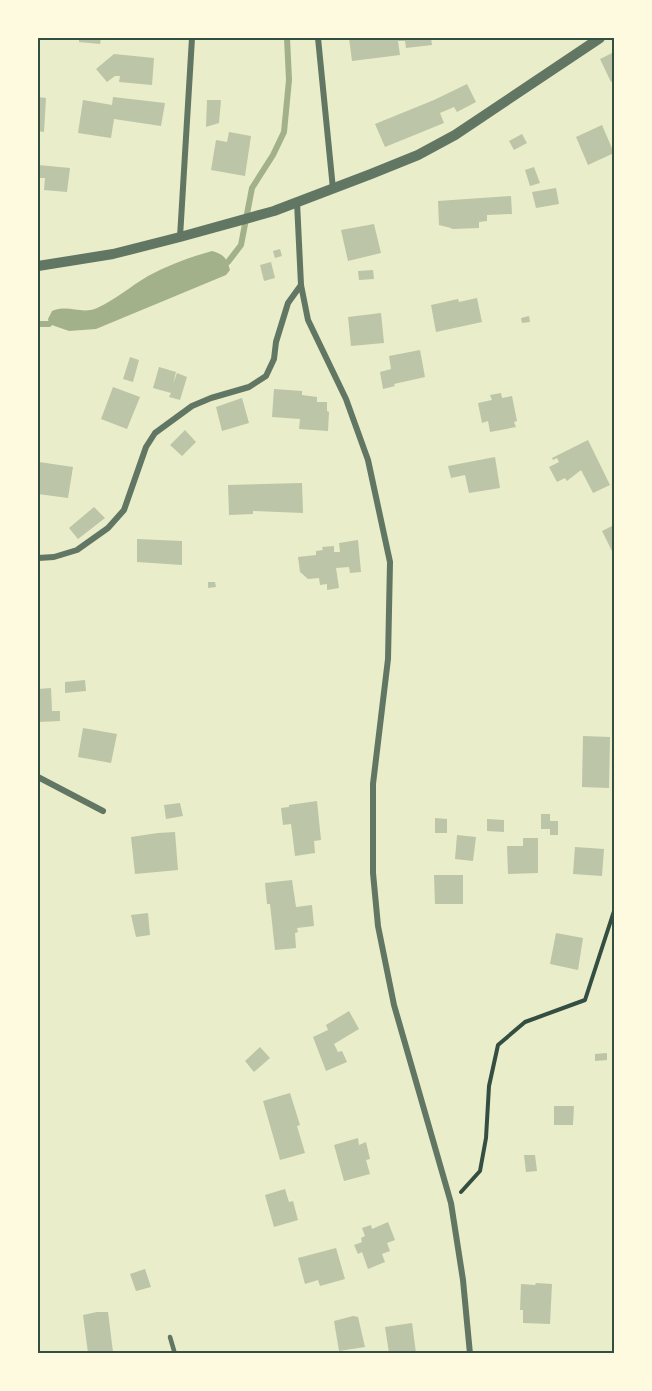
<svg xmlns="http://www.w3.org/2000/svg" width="652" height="1391" font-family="Lora,serif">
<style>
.water{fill:#a3b18a}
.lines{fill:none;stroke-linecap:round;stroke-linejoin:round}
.stream{stroke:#a3b18a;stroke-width:6}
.building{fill:#bcc5a7}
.path{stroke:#344e41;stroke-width:4}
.service{stroke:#617663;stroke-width:4.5}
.minor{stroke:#617663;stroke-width:6}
.tertiary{stroke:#617663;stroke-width:10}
.neatline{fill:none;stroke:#344e41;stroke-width:2}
</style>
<rect width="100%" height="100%" fill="#e9edc9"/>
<path class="water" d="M212,251c12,3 15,8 18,19l-4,5 -130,54 -27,2 -20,-7 -1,-5 4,-8c17,-7 29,4 45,-3 18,-8 34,-22 51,-32 20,-11 42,-19 64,-25z"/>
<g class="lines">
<path class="stream" d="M228,262l13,-17 11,-57 21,-33 11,-23 5,-52 -2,-42
M38,324h11"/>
</g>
<path class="building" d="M79,38h22l-1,6 -21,-2z
M349,38h82l1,7 -26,3 -1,-7h-7l2,14 -48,6z
M614,52v28l-3,2 -11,-23z
M114,54l40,4 -2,27 -33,-3 1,-6h-5l-8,6 -11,-13z
M467,84l9,18 -19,10 -3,-5 -14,6 4,10 -59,24 -10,-23 59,-24z
M38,97l8,1 -2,34 -6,-1z
M113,97l52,6 -4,23 -47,-7 -3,19 -33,-5 5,-33 29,5z
M207,100h14l-2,23 -13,4z
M602,125l12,28 -26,12 -12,-28z
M229,132l22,4 -6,40 -34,-6 5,-30 11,2z
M522,134l5,9 -13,7 -5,-9z
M38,165l32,3 -3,24 -23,-2 1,-12h-7z
M534,167l6,16 -10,3 -5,-16z
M556,188l3,16 -23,4 -4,-16z
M511,196l1,18 -25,1v6l-8,1v6l-27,1 -1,-1 -12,-3 -1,-24z
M374,224l7,29 -33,8 -7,-31z
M280,249l2,7 -7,2 -2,-7z
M271,262l4,16 -11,3 -4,-16z
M373,270l1,9 -15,1 -1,-9z
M477,298l5,24 -46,10 -5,-27 27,-6 1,3z
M381,313l3,30 -33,3 -3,-29z
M529,316l1,6 -8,1 -1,-5z
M420,350l5,27 -31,7 1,2 -12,3 -3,-17 11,-3 -2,-13z
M130,357l9,3 -6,22 -10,-3z
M159,367l17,5 -3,12 4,-11 10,4 -7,23 -11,-3 2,-4 -18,-5z
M113,387l27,10 -13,32 -26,-10z
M274,389l28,2v4l15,2v5h10v9l2,1 -1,19 -29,-2 1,-10 -28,-2z
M501,393l1,5 10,-2 5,25 -3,1 2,5 -26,5 -2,-11 -6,2 -4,-20 14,-3 -2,-5z
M242,398l7,25 -27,8 -6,-24z
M185,430l11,12 -14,14 -12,-11z
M588,440l22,45 -17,8 -12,-23 -14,11 -2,-3 -8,4 -8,-15 10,-5 -2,-4 -4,2 -1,-2z
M495,457l5,31 -31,5 -4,-18 -14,3 -3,-12z
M39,462l34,5 -5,31 -30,-4z
M302,483l1,30 -50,-2v3l-24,1 -1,-30z
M94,507l11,11 -27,21 -9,-11z
M614,525v30l-12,-24z
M137,539l45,2v24l-45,-3z
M358,540l3,32 -11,1 -1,-6 -13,1 3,20 -12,2v-6l-7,1 -1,-7 -11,1 -8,-7 -2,-15 18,-2v-4l7,-1 -1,-3 12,-1v6h6l-1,-9z
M208,582h7l1,5 -8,1z
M85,680l1,11 -21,2v-11z
M51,688l1,23h8v10l-22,1v-33z
M83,728l34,6 -6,29 -33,-6z
M583,736l27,1 -1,51 -27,-1z
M317,801l4,39 -7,1 1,12 -20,3 -4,-32 -8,1 -2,-17 8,-1v-2z
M180,803l3,13 -17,3 -2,-14z
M541,814h9v7h8v14h-8v-6h-9z
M435,818l12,1v14h-12z
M487,819l17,1v12l-17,-1z
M175,832l3,38 -43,4 -4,-37 27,-4z
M457,835l19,2 -3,24 -18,-2z
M523,838h15v35l-30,1 -1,-28h16z
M575,847l29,2 -2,27 -29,-2z
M434,875h29v29h-28z
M292,880l4,27 16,-2 2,21 -17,2 1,4 -3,1 1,15 -21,2 -5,-46h-3l-2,-21z
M148,913l2,22 -14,2 -5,-22z
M556,933l27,5 -5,32 -28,-6z
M349,1011l10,18 -25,15 4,8 4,-1 5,11 -21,9 -13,-34 15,-7 -2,-5z
M260,1047l10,11 -16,14 -9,-11z
M607,1053v7l-12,1v-7z
M290,1093l10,32 -3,1 8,27 -25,7 -17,-59z
M554,1106h20l-1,19h-19z
M358,1138l1,7 7,-3 4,17 -4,1 4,14 -26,7 -10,-36z
M524,1155h11l2,16 -11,1z
M285,1189l4,13 4,-1 5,19 -24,7 -9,-32z
M388,1222l7,18 -8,3 3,8 -8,3 3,8 -17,7 -6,-17 -4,2 -4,-9 8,-3 -1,-4 4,-2 -3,-8 9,-3 1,4z
M336,1248l9,31 -25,7 -2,-6 -13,4 -7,-26z
M145,1269l6,18 -15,4 -6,-17z
M536,1283l16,1 -2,40 -27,-1v-13h-3l1,-26 14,1z
M97,1312h11l5,40 -25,1 -5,-38z
M353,1316l5,1 7,30 -26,4 -5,-30z
M412,1323l4,30h-27l-4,-26z"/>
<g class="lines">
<path class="path" d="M461,1192l19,-21 6,-33 3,-52 9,-41 27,-23 60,-22 29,-89"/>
<path class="service" d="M170,1337l5,17"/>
<path class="minor" d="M318,38l15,151
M297,202l4,83 7,35 38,79 22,61 22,102 -2,97 -15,125v89l5,53 16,79 57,198 12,77 7,74
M180,237l12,-199
M38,558l16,-1 23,-7 31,-22 16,-18 22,-63 9,-14 37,-27 19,-8 38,-11 17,-11 8,-17 2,-17 12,-39 13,-18
M38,777l65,34"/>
<path class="tertiary" d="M38,266l75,-12 67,-17 94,-26 97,-37 47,-19 37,-20 145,-97"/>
</g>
<rect width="652" height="1391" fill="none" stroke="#fefae0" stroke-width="78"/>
<rect x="39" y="39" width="574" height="1313" class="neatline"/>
</svg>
